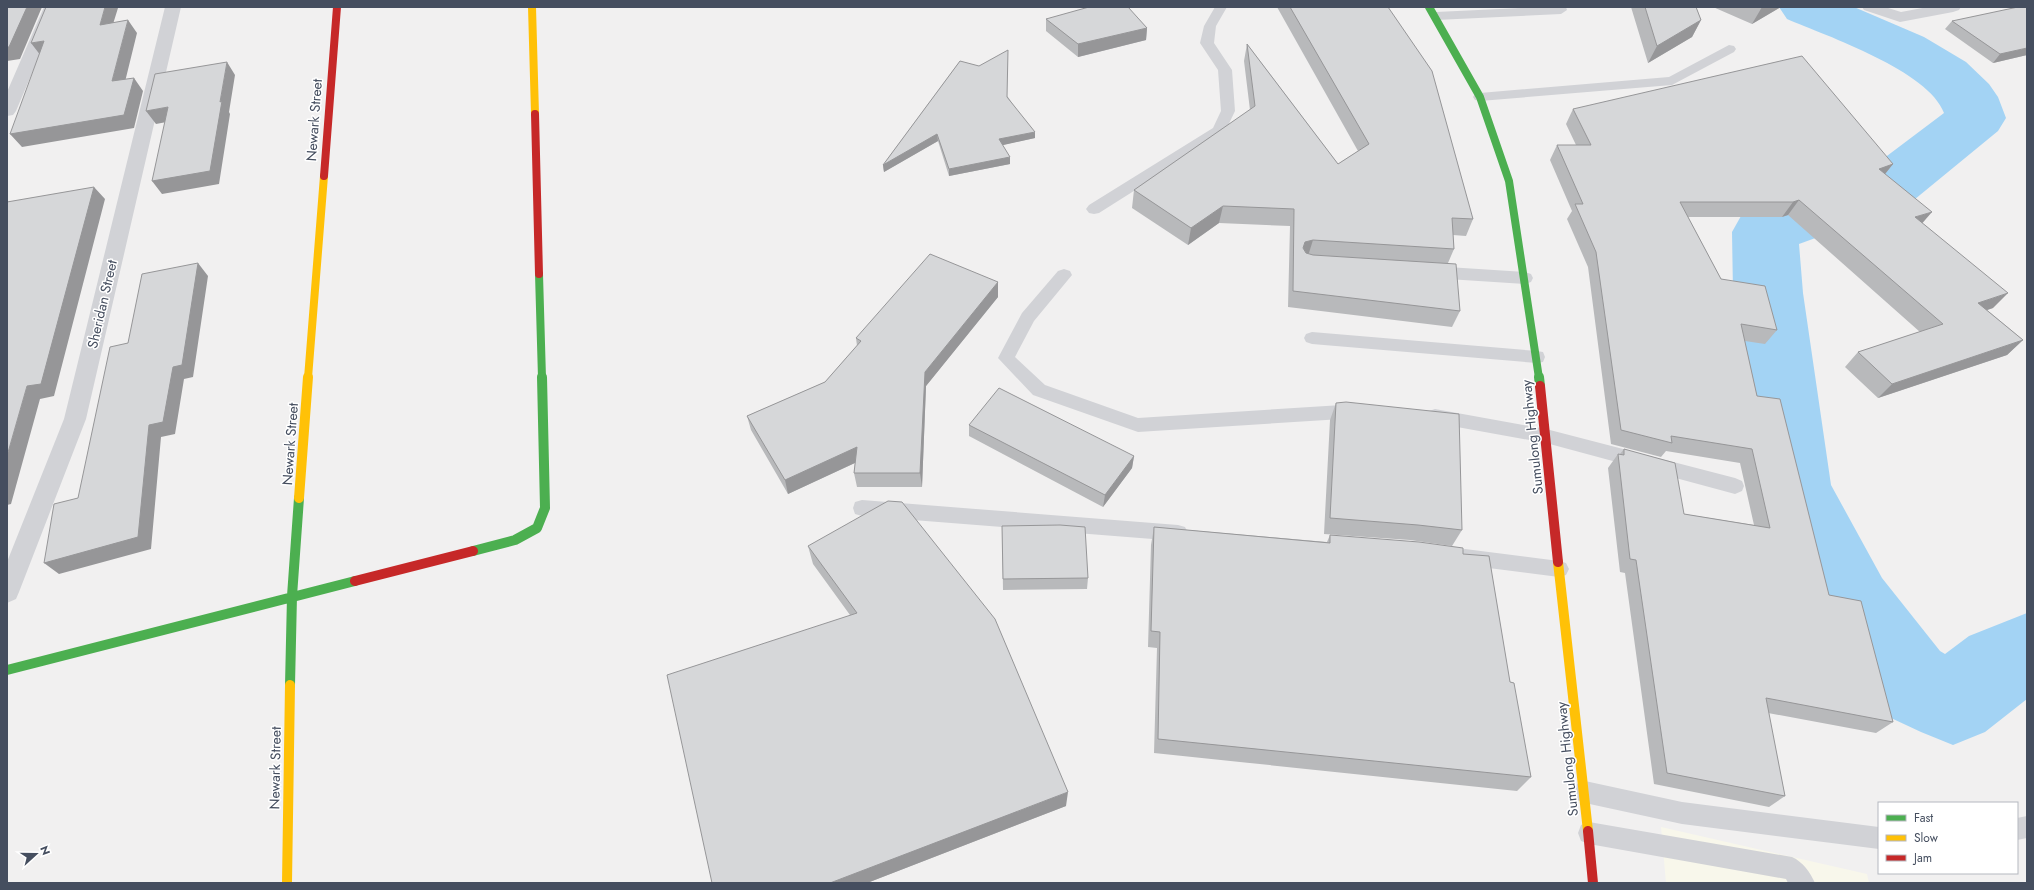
<svg xmlns="http://www.w3.org/2000/svg" width="2034" height="890" font-family="Jost,sans-serif">
<style>
.commercial{fill:#f8f7eb}
.lines{fill:none;stroke-linecap:round;stroke-linejoin:round}
.river{fill:#a3d3f4;fill-rule:evenodd}
.lane{fill:#d1d2d6;fill-rule:evenodd}
.street{fill:#d1d2d6;fill-rule:evenodd}
.fast-far1{stroke:#4caf50;stroke-width:8}
.fast{stroke:#4caf50;stroke-width:10}
.slow-far1{stroke:#ffc107;stroke-width:8}
.slow{stroke:#ffc107;stroke-width:10}
.jam-far1{stroke:#c62828;stroke-width:8}
.jam{stroke:#c62828;stroke-width:10}
.wall{fill:#b8b9bb}
.shaded-wall{fill:#969698}
.building{fill:#d6d7d9;stroke:#969698}
.labels{text-anchor:middle;dominant-baseline:central;stroke-width:3;stroke-linejoin:round;paint-order:stroke}
.street-label{font-size:14px;fill:#454e5f;stroke:#fff}
</style>
<rect width="100%" height="100%" fill="#f1f0f0"/>
<path class="commercial" d="M1661,827l206,47 2,9h-203z"/>
<g class="lines">
<path class="river" d="M1779,7h75l70,30 42,25 23,22 9,13 8,21 -8,13 -89,73 -110,40 4,49 28,192 51,93 58,73 5,3 24,-18 58,-23v86l-42,33 -32,13 -32,-13 -45,-21 -56,-79 -69,-145 -18,-194 -1,-61 9,-16 122,-42 81,-61c-15,-42 -117,-77 -157,-94z"/>
<path class="lane" d="M1215,7h12l-11,19 -2,17 18,27 3,41 -11,23 -125,79 -5,1 -5,-1 -3,-4 3,-4 124,-77 8,-17 -3,-41 -18,-27 4,-17z
M1544,7h22l1,3 -6,4 -125,6 -6,-4 6,-4z
M1729,45l5,1 2,3 -2,3 -62,33 -192,16 -5,-1 -2,-3 2,-3 5,-1 189,-16z
M1432,266l93,6 6,2 2,4 -2,4 -6,2 -93,-6 -6,-2 -2,-4 2,-4z
M1064,269l6,2 2,4 -38,46 -19,36 30,28 93,33 220,-14 6,2 3,5 -3,5 -6,2 -220,14 -105,-37 -35,-37 24,-45 36,-42z
M1312,332l225,19 6,1 2,5 -2,5 -6,1 -225,-19 -6,-2 -2,-4 2,-4z
M1435,409l111,20 189,49 7,3 2,5 -2,5 -7,3 -189,-51 -111,-20 -6,-2 -3,-5 3,-5z
M862,500l316,25 7,2 3,6 -3,6 -7,2 -316,-25 -7,-2 -2,-6 2,-6z
M1465,549l94,12 7,2 3,6 -3,6 -7,2 -94,-12 -7,-2 -3,-6 3,-6z
M1585,781l97,21 197,25v22l-197,-25 -97,-21 -8,-3 -3,-8 3,-8z
M2027,816v22l-10,2v-22z
M1589,822l203,35c11,5 18,15 23,26h-27l-2,-4 -197,-35 -8,-3 -3,-8 3,-8z"/>
<path class="street" d="M44,7h16l-44,104 -3,4 -6,1v-24z
M165,7h16l-95,412 -67,173 -3,7 -9,4v-41l57,-143z
M1862,7h23l16,5 27,-5h33l-2,3 -6,2 -53,10 -36,-12z"/>
<path class="fast-far1" d="M1429,7l51,90 29,84 30,197
M539,274l3,104"/>
<path class="fast" d="M1539,377l1,9
M473,551l42,-11 22,-12 8,-20 -3,-131
M7,670l348,-89
M290,685l2,-89 7,-98"/>
<path class="slow-far1" d="M532,7l3,107
M308,378l16,-202"/>
<path class="slow" d="M299,498l9,-121
M1558,562l30,269
M287,883l3,-198"/>
<path class="jam-far1" d="M535,114l4,160
M324,176l13,-169"/>
<path class="jam" d="M1540,386l18,176
M355,581l118,-30
M1588,831l5,52"/>
</g>
<path class="wall" d="M1277,7h111l85,212 -7,17 -13,-1 1,14 -6,14 12,48 -8,16 -164,-20 2,-81 -71,-3 -31,22 -56,-37 2,-18 116,-80 -6,-49 3,-17 91,120 20,-13z
M1631,7h65l5,13 -9,17 -44,26z
M1713,7h68l-29,17z
M1046,19l101,9 -1,12 -68,17 -32,-26z
M1952,21l75,34 -34,8 -48,-34z
M960,61l48,36 27,41 -33,7 8,19 -61,12 -11,-35 -54,31 -1,-7z
M1573,109l320,55 -8,10 37,49 71,85 -6,2 36,30 -16,15 -129,43 -33,-31 13,-15 62,-20 -132,-117 -6,2h-94l33,62 56,51 -12,14 -20,-3 12,55 72,199 64,127 -17,11 -108,-20 17,83 -16,11 -115,-23 -29,-211 -5,-1 -12,-104 10,-14h2l4,-5 60,65 70,11 -14,-62 -74,-12 -5,6 -50,-13 -23,-177 -21,-48 5,-8 -22,-51 7,-15h19l-10,-21z
M998,282v15l-72,89 -4,101h-65l-3,-14 1,-10 -67,31 -37,-64 -4,-14 78,-34 32,-36 -1,-8z
M1336,403l126,127 -10,16 -42,-6 -86,-6 6,-114z
M969,425l165,31 -2,12 -29,39 -134,-71z
M1002,526l86,52 -1,11 -84,1z
M1154,527l173,15 3,-7 133,19 47,128 21,95 -14,14 -363,-38 3,-105 -9,-1 3,-102z
M808,546l258,260 -199,77h-155l138,-268 -37,-51z"/>
<path class="shaded-wall" d="M27,7h15l-22,52 -13,2v-14z
M105,7h12l1,1 -9,29 -9,-12z
M1762,7h19l-29,17z
M128,20l9,13 -15,61 -10,-13z
M1701,20l-9,17 -44,26 9,-17z
M1147,28l-1,12 -68,17v-13z
M44,41l-3,15 -10,-13z
M2027,48v7l-34,8 7,-9z
M227,62l8,13 -6,37 1,2 -11,70 -57,10 -10,-13 68,-79z
M134,78l9,13 -9,37 -112,19 -12,-13z
M168,107l9,13 -21,4 -10,-13z
M1035,132v6l-36,8v-7z
M937,134l1,7 -54,31 -1,-7z
M1010,157v7l-61,12v-7z
M1893,164l-12,15 -2,-10z
M94,187l11,12 -51,197 -14,3 -29,105 -4,1v-49l20,-70z
M1799,200l-11,15 -6,2 11,-15z
M1223,206l-4,17 -31,22 3,-17z
M1932,212l-13,15 -4,-10z
M1313,240l-5,16 -5,-8 2,-6z
M198,263l10,13 -15,101 -9,2 -9,55 -14,3 -10,112 -92,25 -15,-11 105,-138 24,-58z
M998,282v15l-72,89 -4,101 -2,-14 5,-101z
M2008,293l-15,15 -30,10 15,-15z
M2023,340l-16,15 -129,43 14,-14z
M857,447l2,14 -71,33 -3,-14z
M1134,456l-2,12 -29,39 2,-12z
M1068,792l-2,14 -199,77h-37z"/>
<path class="building" d="M7,7h20l-18,40h-2z
M46,7h59l-5,18 28,-5 -16,61 22,-3 -10,37 -114,19 34,-93 -13,2z
M1089,7h39l19,21 -69,16 -32,-25z
M1290,7h98l44,64 41,148 -21,-1 2,31 -141,-9 -8,2 -2,6 3,5 7,2 143,9 4,47 -167,-20 1,-82 -71,-3 -32,22 -57,-38 121,-84 -8,-62 91,120 31,-20z
M1645,7h51l5,13 -44,26z
M2018,7h9v41l-27,6 -48,-33z
M1008,50l-1,47 28,35 -36,7 11,18 -61,12 -12,-35 -54,31 77,-104 19,5z
M1802,56l91,108 -14,5 53,43 -17,5 93,76 -30,10 45,37 -131,44 -34,-32 85,-28 -144,-124 -6,2h-113l41,77 44,7 12,44 -36,-6 16,72 23,3 49,196 32,6 32,121 -127,-24 19,98 -118,-23 -31,-213 -6,-1 -12,-105 6,1v-6l51,14 9,51 86,14 -18,-79 -81,-13 1,7 -51,-13 -25,-178 -21,-48h8l-26,-59h34l-18,-36z
M227,62l-7,40 2,-1 -12,70 -58,10 16,-74 -22,4 9,-37z
M94,187l-53,197 -14,2 -20,70v-254z
M930,254l68,28 -73,90 -5,101h-66l3,-26 -72,33 -38,-64 78,-34 36,-41 -5,-3z
M198,263l-16,102 -9,2 -10,55 -14,3 -11,112 -94,26 10,-59 24,-6 32,-151 18,-4 14,-69z
M999,388l135,68 -29,39 -136,-70z
M1346,402l113,12 3,116 -44,-5 -88,-7 6,-115z
M888,501l14,1 93,117 73,173 -238,91h-118l-45,-208 190,-62 -49,-67z
M1060,525l25,2 3,51 -85,1 -1,-53z
M1154,527l176,16v-8l89,7 44,6v6l26,2 21,126 4,1 17,94 -373,-38 2,-107 -9,-1z"/>
<g class="labels">
<g class="street-label">
<text transform="translate(314 120) rotate(-86)">Newark Street</text>
<text transform="translate(102 304) rotate(-77)">Sheridan Street</text>
<text transform="translate(1532 437) rotate(-96)">Sumulong Highway</text>
<text transform="translate(290 444) rotate(-86)">Newark Street</text>
<text transform="translate(1567 759) rotate(-96)">Sumulong Highway</text>
<text transform="translate(275 768) rotate(-89)">Newark Street</text>
</g>
</g>
<rect width="2034" height="890" fill="none" stroke="#454e5f" stroke-width="16"/>
<rect x="1878" y="802" width="140" height="72" fill="#ffffff" stroke="#b5b8bf"/>
<rect x="1886" y="815" width="20" height="6" fill="#4caf50" stroke="#b5b8bf"/>
<text x="1914" y="822" font-size="12" fill="#454e5f">Fast</text>
<rect x="1886" y="835" width="20" height="6" fill="#ffc107" stroke="#b5b8bf"/>
<text x="1914" y="842" font-size="12" fill="#454e5f">Slow</text>
<rect x="1886" y="855" width="20" height="6" fill="#c62828" stroke="#b5b8bf"/>
<text x="1914" y="862" font-size="12" fill="#454e5f">Jam</text>
<g transform="translate(36 854) rotate(69)" stroke="#ffffff" stroke-width="3" paint-order="stroke">
<path d="M0-3L7 15L0 10L-7 15Z" fill="#454e5f"/>
<text y="-6" font-size="11" font-weight="bold" text-anchor="middle" fill="#454e5f">N</text>
</g>
</svg>
